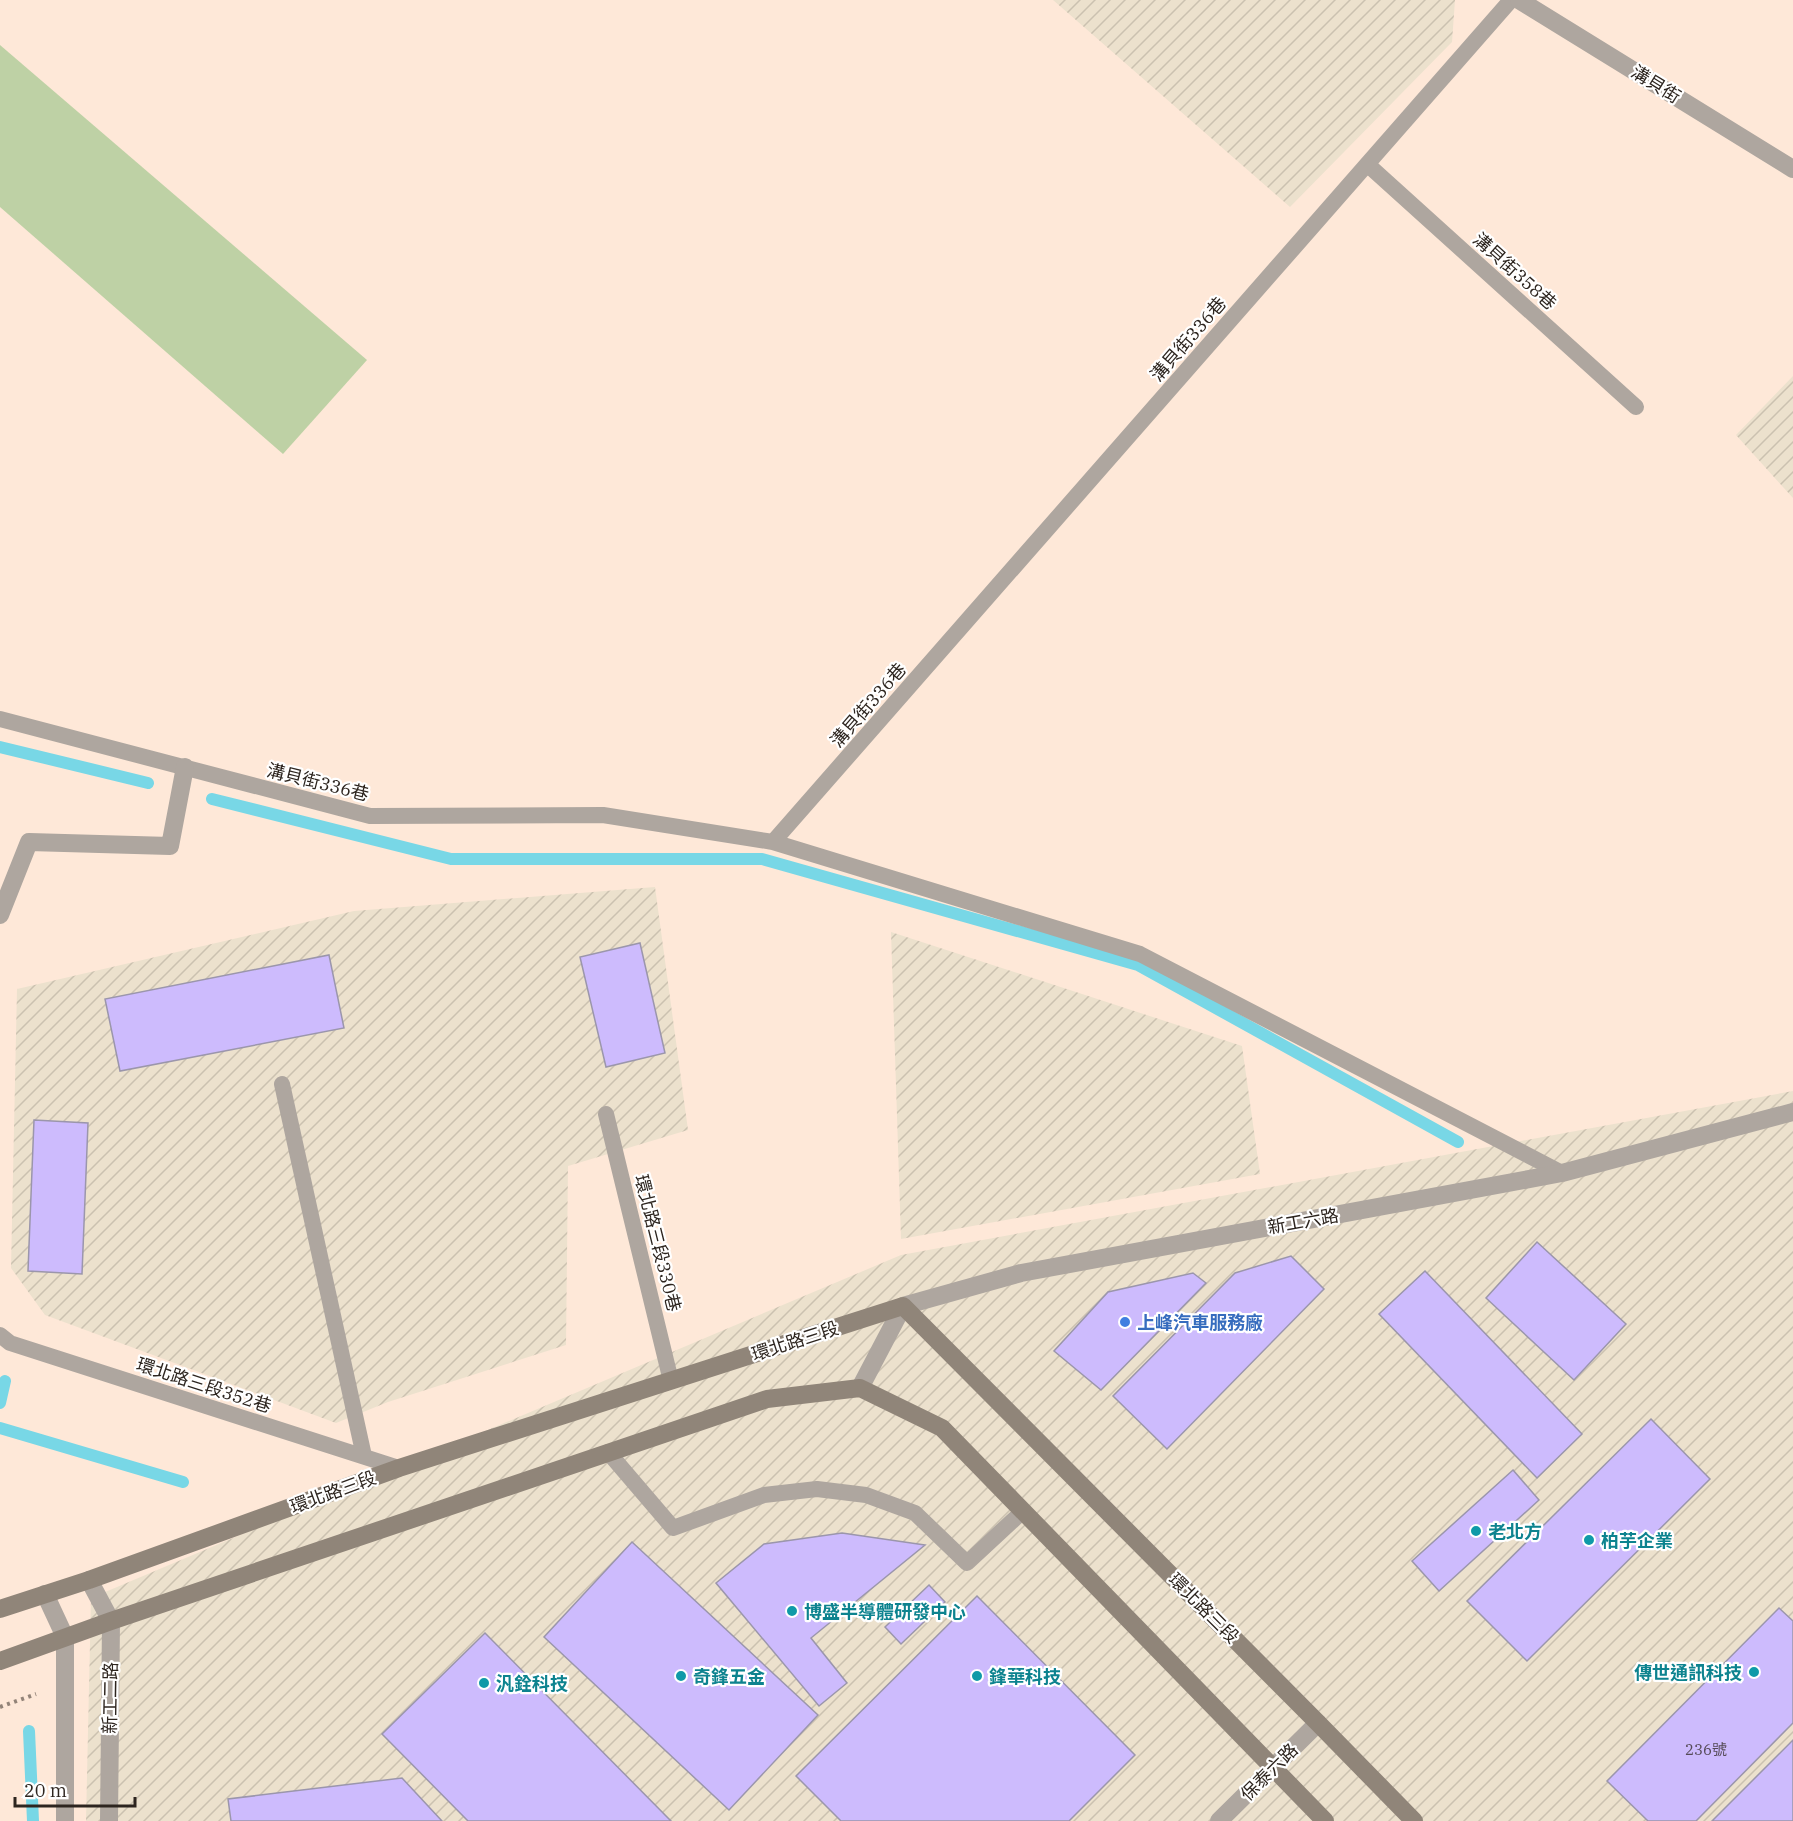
<svg xmlns="http://www.w3.org/2000/svg" width="1793" height="1821" font-family="'IBM Plex Serif','Noto Sans TC',serif">
<style>
.industrial{fill:url(#industrial-furrows)}
.grass{fill:#bed1a5}
.lines{fill:none;stroke-linecap:round;stroke-linejoin:round}
.stream{stroke:#78d7e6;stroke-width:12}
.building{fill:#cdbbfd;stroke:#9b96ab;stroke-width:1.5}
.path{stroke:#928378;stroke-width:4;stroke-dasharray:3 4.5;stroke-linecap:butt}
.lane{stroke:#aea69f;stroke-width:16}
.street{stroke:#aea69f;stroke-width:18}
.secondary{stroke:#908579;stroke-width:18}
.shop-dot{fill:#3f7fe0;stroke:#fff;stroke-width:2}
.culture-dot{fill:#0f9aa8;stroke:#fff;stroke-width:2}
.labels{text-anchor:middle;dominant-baseline:central;stroke-width:4.5;stroke-linejoin:round;paint-order:stroke}
.number-label{font-size:15px;fill:#554a56}
.street-label{font-size:18px;fill:#2d251f;stroke:#fff}
.shop-label{font-size:18px;font-weight:bold;fill:#366cbe;stroke:#fff;text-anchor:start}
.culture-label{font-size:18px;font-weight:bold;fill:#0d838f;stroke:#fff;text-anchor:start}
</style>
<defs>
<pattern id="industrial-furrows" width="10" height="10" patternUnits="userSpaceOnUse" patternTransform="scale(1.5)"><rect width="10" height="10" fill="#ece1cd"/><path d="M-1 1l2-2M0 10L10 0M9 11l2-2" fill="none" stroke="#cbc1b0"/></pattern>
</defs>
<rect width="100%" height="100%" fill="#fee8d8"/>
<path class="industrial" d="M1053,0h402l-3,42 -162,165z
M1793,376v122l-57,-63z
M655,887l33,243 -120,36 -2,179 -178,57 -52,21 -291,-108 -34,-47 6,-279 337,-78z
M891,932l351,114 18,128 -359,65z
M1793,1091v730h-1707l5,-223 810,-343z"/>
<path class="grass" d="M0,45l367,315 -84,94 -283,-247z"/>
<g class="lines">
<path class="stream" d="M0,747l148,36
M212,799l239,60h311l376,106 320,177
M0,1403l5,-22
M0,1428l183,54
M29,1731l4,90"/>
</g>
<path class="building" d="M640,943l25,110 -59,14 -26,-110z
M329,955l15,73 -224,43 -15,-72z
M34,1120l54,3 -6,151 -54,-3z
M1537,1242l89,82 -52,56 -88,-82z
M1291,1256l33,33 -157,160 -54,-53 122,-123z
M1425,1271l157,163 -45,44 -158,-164z
M1193,1273l13,10 -105,107 -47,-39 54,-59z
M1651,1419l59,60 -183,182 -60,-60z
M1513,1470l26,30 -100,91 -27,-30z
M842,1533l83,12 -114,93 36,45 -28,23 -103,-123 48,-39z
M632,1542l186,173 -89,95 -185,-173z
M929,1585l16,17 -44,42 -16,-17z
M977,1596l158,159 -66,66h-228l-45,-45z
M1779,1608l14,13v102l-97,98h-48l-41,-40z
M485,1633l186,188h-203l-86,-87z
M1793,1740v81h-81z
M402,1778l40,43h-211l-3,-22z"/>
<g class="lines">
<path class="path" d="M0,1707l36,-13"/>
<path class="lane" d="M1367,164l269,243
M0,719l370,97 233,-1 170,27 367,112 422,219
M773,842l738,-842
M282,1084l82,372
M606,1114l65,267
M0,1335l10,8 389,125
M608,1452l65,76 91,-33 53,-6 49,6 49,18 52,50 56,-52"/>
<path class="street" d="M1519,0l274,169
M0,915l29,-73 141,4 15,-79
M860,1388l43,-82 118,-33 541,-100 231,-61
M89,1580l22,41 -2,200
M45,1594l20,43v184
M1219,1821l99,-98"/>
<path class="secondary" d="M0,1609l89,-29 310,-112 504,-162 415,417 96,98
M0,1661l111,-40 656,-222 93,-11 82,40 383,393"/>
</g>
<circle class="shop-dot" cx="1125" cy="1322" r="6"/>
<g class="culture-dot">
<circle cx="1476" cy="1531" r="6"/>
<circle cx="1589" cy="1540" r="6"/>
<circle cx="792" cy="1611" r="6"/>
<circle cx="1754" cy="1672" r="6"/>
<circle cx="681" cy="1676" r="6"/>
<circle cx="977" cy="1676" r="6"/>
<circle cx="484" cy="1683" r="6"/>
</g>
<g class="labels">
<g class="number-label">
<text x="1706" y="1749">236號</text>
</g>
<g class="street-label">
<text transform="translate(1656 84) rotate(32)">溝貝街</text>
<text transform="translate(1515 271) rotate(42)">溝貝街358巷</text>
<text transform="translate(1188 339) rotate(-49)">溝貝街336巷</text>
<text transform="translate(868 705) rotate(-49)">溝貝街336巷</text>
<text transform="translate(318 782) rotate(14)">溝貝街336巷</text>
<text transform="translate(1303 1221) rotate(-10)">新工六路</text>
<text transform="translate(658 1243) rotate(76)">環北路三段330巷</text>
<text transform="translate(795 1341) rotate(-18)">環北路三段</text>
<text transform="translate(204 1385) rotate(18)">環北路三段352巷</text>
<text transform="translate(333 1492) rotate(-20)">環北路三段</text>
<text transform="translate(1204 1608) rotate(45)">環北路三段</text>
<text transform="translate(110 1698) rotate(-89)">新工二路</text>
<text transform="translate(1269 1772) rotate(-45)">保泰六路</text>
</g>
<g class="shop-label">
<text x="1137" y="1322">上峰汽車服務廠</text>
</g>
<g class="culture-label">
<text x="1488" y="1531">老北方</text>
<text x="1601" y="1540">柏芋企業</text>
<text x="804" y="1611">博盛半導體研發中心</text>
<text x="1742" y="1672" text-anchor="end">傳世通訊科技</text>
<text x="693" y="1676">奇鋒五金</text>
<text x="989" y="1676">鋒華科技</text>
<text x="496" y="1683">汎銓科技</text>
</g>
</g>
<path d="M15 1797v9h120v-9" fill="none" stroke="#2d251f" stroke-width="3"/>
<text x="24" y="1797" font-size="18" fill="#2d251f" stroke="#ffffff" stroke-width="4.5" paint-order="stroke">20 m</text>
</svg>
